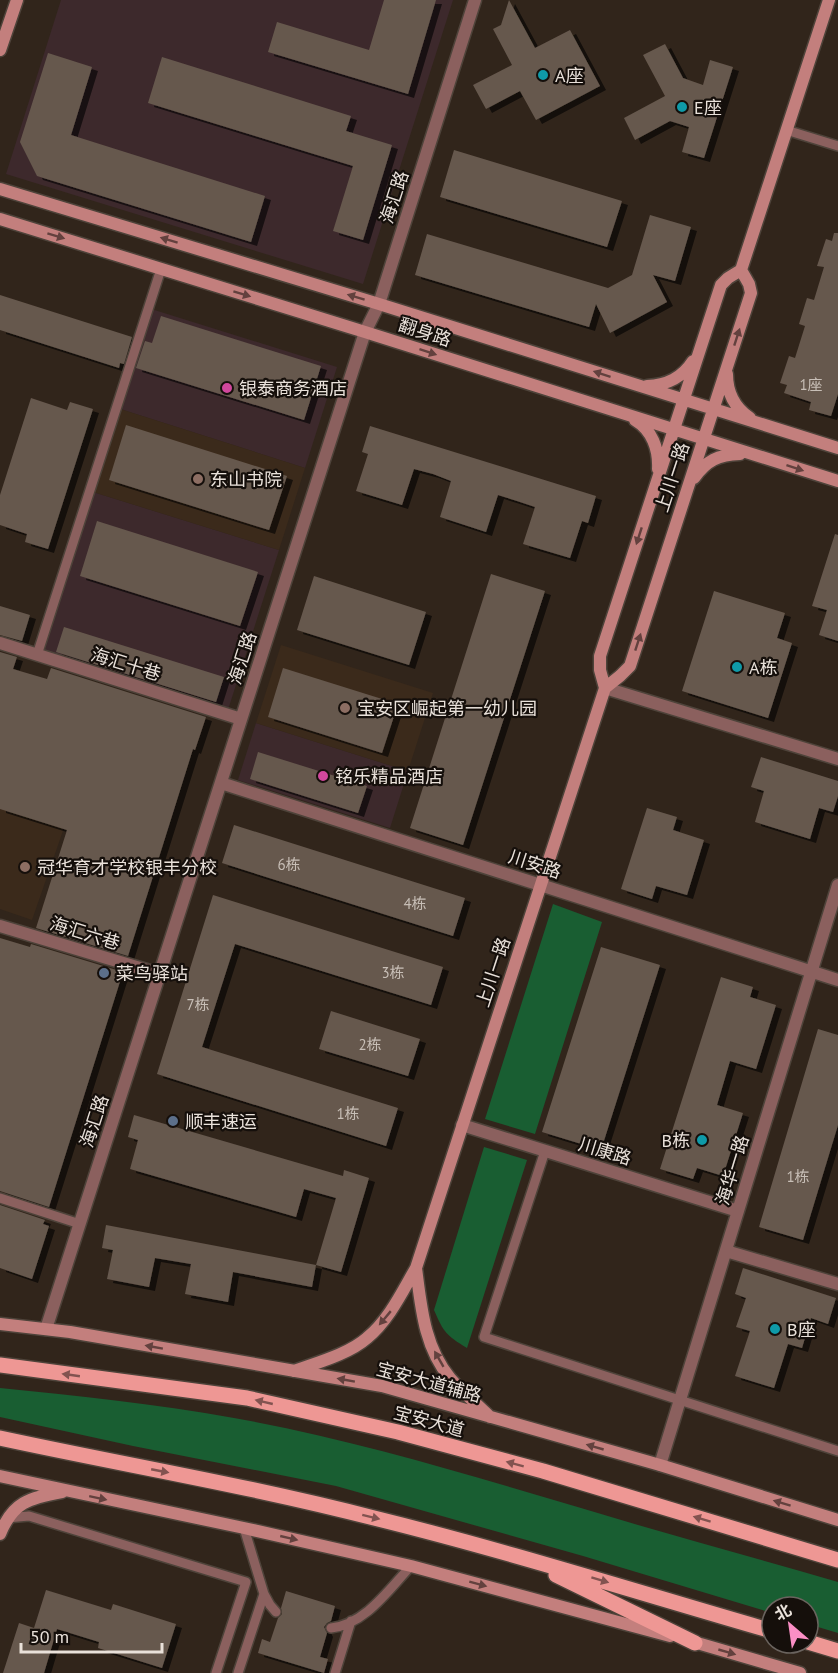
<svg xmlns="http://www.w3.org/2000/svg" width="838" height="1673" font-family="'PT Sans','Noto Sans SC',sans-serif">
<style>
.commercial{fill:#3d292c}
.built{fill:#3b2a1b}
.forest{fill:#195e32}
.building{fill:#66584d;filter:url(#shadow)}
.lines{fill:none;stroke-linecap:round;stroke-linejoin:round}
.lane-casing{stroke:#4e433a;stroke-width:12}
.street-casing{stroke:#4e433a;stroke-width:15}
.secondary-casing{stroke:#4e433a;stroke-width:15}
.primary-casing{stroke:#4e433a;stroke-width:18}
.lane{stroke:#8b605e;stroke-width:9}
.street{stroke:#8b605e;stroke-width:12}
.secondary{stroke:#c37f7d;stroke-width:12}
.primary{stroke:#ee9794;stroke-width:15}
.oneway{fill:#63413e}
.oneway2{fill:#825350}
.culture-dot{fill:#0f9aa8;stroke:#150f0b;stroke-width:2}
.hotel-dot{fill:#d1479c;stroke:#150f0b;stroke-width:2}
.education-dot{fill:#8d6e63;stroke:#150f0b;stroke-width:2}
.service-dot{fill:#5c6f8a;stroke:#150f0b;stroke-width:2}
.labels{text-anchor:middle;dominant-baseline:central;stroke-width:4.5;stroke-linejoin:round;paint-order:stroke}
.number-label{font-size:15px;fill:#c8bfb7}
.poi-label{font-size:18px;fill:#e9e1da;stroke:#150f0b;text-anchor:start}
.street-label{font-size:18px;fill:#e9e1da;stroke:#150f0b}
</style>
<defs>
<filter id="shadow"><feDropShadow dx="6" dy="4" stdDeviation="0" flood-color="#0009"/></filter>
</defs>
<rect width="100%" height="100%" fill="#31251b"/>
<path class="commercial" d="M61,0h392l-90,284 -357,-110z
M148,308l189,59 -32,101 -188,-60z
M90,491l189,59 -52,163 -189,-59z
M256,723l152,48 -18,57 -152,-48z"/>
<path class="built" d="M117,408l188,60 -26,82 -189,-59z
M281,645l152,48 -25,78 -152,-48z
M0,803l65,22 -33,95 -32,-11z"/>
<path class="forest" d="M553,904l49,18 -67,212 -50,-15z
M484,1147l43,13 -60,188c-21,-13 -23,-15 -33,-38z
M0,1388c78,8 157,16 234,30 118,21 232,56 347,90 85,26 171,49 257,74v51l-30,-9v-17h-36v6l-189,-57 -247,-70 -203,-40 -133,-29z"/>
<path class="building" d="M384,0h52l-28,94 -140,-42 9,-30 92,28z
M509,0l26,48 35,-18 30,56 -64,34 -16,-29 -34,18 -13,-24 39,-20 -19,-36 8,-4z
M665,44l18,34 20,7 7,-25 23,7 -29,91 -22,-6 7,-25 -19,-6 -35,19 -11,-22 41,-22 -22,-41z
M48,53l44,14 -21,68 194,61 -14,46 -214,-66 -17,-34z
M162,57l189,59 -5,15 46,14 -29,95 -30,-9 20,-65 -205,-63z
M454,150l168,51 -15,46 -167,-50z
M650,215l41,12 -16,54 -22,-6 14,27 -57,31 -14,-29 -7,23 -174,-52 12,-41 181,54 24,-13z
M834,233h4v161l-7,22 -22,-6 2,-8 -27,-9 3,-8 -7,-2 9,-27 6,2 10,-32 -6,-2 8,-26 7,2 10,-33 -7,-1 9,-27 6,2z
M0,295l132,42 -8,27 -4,-1 -1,5 -119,-38z
M161,316l160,50 -17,54 -168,-52 9,-27 7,2z
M31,398l36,12 3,-8 23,7 -45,140 -23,-7 2,-8 -27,-9v-30z
M126,425l161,51 -18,54 -160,-50z
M370,426l226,70 -8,27 -6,-2 -12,37 -47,-14 12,-37 -18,-6 -19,-6 -12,37 -46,-15 11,-36 -18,-7 -19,-5 -12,36 -46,-14 12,-37 -6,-2z
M97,521l161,51 -18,54 -160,-50z
M835,534l3,1v106l-19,-6 8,-25 -15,-4z
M491,574l54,17 -82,254 -53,-17z
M314,576l112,36 -17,53 -112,-35z
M714,591l71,22 -8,25 15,5 -24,75 -86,-27z
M0,606l30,9 -8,26 -22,-6z
M64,627l160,50 -8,25 -160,-50z
M0,652l17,5 -4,12 34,10 4,-11 155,49 -11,33 -2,-1 -65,207 -92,-28 31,-98 -67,-21z
M283,668l115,36 -16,49 -114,-36z
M258,752l109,34 -9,27 -108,-34z
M761,757l77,24v15l-5,16 -14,-4 -9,31 -55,-17 9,-31 -13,-4z
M647,808l30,9 -4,13 31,10 -17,55 -31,-9 -4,13 -31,-10z
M234,825l231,73 -12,38 -231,-73z
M213,895l230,72 -12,38 -196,-61 -33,103 196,61 -12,38 -229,-72z
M0,938l30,9 1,-3 92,28 -74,235 -49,-16z
M601,947l59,18 -59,185 -59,-18z
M721,977l32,10 -3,10 26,8 -20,64 -26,-8 -13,44 26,8 -20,63 -26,-8 -4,11 -33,-10z
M331,1011l89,28 -12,37 -89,-27z
M818,1029l20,6v90l-35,115 -44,-13z
M134,1115l209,61 1,-6 25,8 -28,94 -25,-7 20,-67 -32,-9 -8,28 -166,-48 8,-29 -10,-3z
M0,1205l45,15 -2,4 6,2 -17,53 -32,-11z
M106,1225l210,40 -4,22 -79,-15 -5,30 -43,-8 6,-30 -36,-6 -6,29 -42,-8 6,-29 -11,-2z
M743,1268l93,30 -8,26 -17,-6 -9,30 -14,-4 -14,44 -39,-12 15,-45 -14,-4 10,-29 -11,-4z
M46,1590l65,20 2,-6 63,20 -14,44 -64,-20 1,-6 -42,-13 -13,44h-41l16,-50 15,5z
M286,1591l49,15 -4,15 -4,2 -3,4 3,6 -7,24 8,2 -4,14 -66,-20 4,-14 8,3 8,-24 4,-4 -1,-6z"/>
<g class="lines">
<g class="lane-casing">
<path id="lane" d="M786,130l52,16
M37,655l124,-386
M545,1151l-61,186 354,114
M0,1198l80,26
M7,1518l22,-2 217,66 -30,91
M244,1528l20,66 6,11 6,7
M331,1628c35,-4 58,-39 80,-62
M238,1673l26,-79
M335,1673l16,-52"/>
</g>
<g class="street-casing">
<path id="street" d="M0,643l241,76
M605,688l233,71
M221,783l617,197
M0,926l160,48
M462,1125l276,86
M726,1251l112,33
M46,1329l319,-997 14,-28 96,-304
M660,1465l178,-580"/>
</g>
<g class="secondary-casing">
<path id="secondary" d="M0,50l17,-50
M0,189l379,115 459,144
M0,219l365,113 473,149
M727,374c0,19 8,34 23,44
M647,386c20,-1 35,-8 46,-25
M635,420c17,10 24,29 23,49
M694,478c13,-18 24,-23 46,-24
M605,688l15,-12 10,-10 121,-373 -2,-9 -8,-14
M416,1268c5,38 8,79 34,110 12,14 27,26 40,39
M0,1324l70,8 312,54 278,79 178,55
M294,1371c22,-8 55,-17 73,-33 22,-18 35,-46 49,-70l189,-580 -5,-18v-14l121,-371 7,-7 13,-8 88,-270
M0,1476l244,52 167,38 259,70
M0,1534c13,-32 29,-36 62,-42
M687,1640l113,33"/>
</g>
<g class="primary-casing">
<path id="primary" d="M0,1365l247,33 151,34 145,39 295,89
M0,1438c125,27 250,48 374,80 134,33 266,75 398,113
M556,1575l139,68
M808,1642l30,9"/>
</g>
<use href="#lane" class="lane"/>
<use href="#street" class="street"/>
<use href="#secondary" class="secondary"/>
<use href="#primary" class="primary"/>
</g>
<defs><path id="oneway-solid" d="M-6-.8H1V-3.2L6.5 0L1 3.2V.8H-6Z" transform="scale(1.5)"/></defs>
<g class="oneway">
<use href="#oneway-solid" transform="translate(56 236) rotate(17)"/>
<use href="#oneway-solid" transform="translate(169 240) rotate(-163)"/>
<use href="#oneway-solid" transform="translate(242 294) rotate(17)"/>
<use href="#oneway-solid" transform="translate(356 297) rotate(-163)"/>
<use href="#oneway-solid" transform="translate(737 337) rotate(-72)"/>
<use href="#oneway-solid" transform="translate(428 352) rotate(18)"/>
<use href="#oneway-solid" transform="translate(602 374) rotate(-162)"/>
<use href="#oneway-solid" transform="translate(795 468) rotate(18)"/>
<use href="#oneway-solid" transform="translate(639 536) rotate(108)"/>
<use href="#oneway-solid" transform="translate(638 642) rotate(-72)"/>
<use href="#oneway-solid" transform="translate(385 1318) rotate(130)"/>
<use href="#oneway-solid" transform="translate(154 1347) rotate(-170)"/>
<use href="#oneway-solid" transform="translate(439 1359) rotate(-120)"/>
<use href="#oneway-solid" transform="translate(346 1380) rotate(-170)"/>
<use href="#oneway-solid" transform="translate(595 1447) rotate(-164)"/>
<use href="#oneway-solid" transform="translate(98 1498) rotate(12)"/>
<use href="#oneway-solid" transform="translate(782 1503) rotate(-163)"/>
<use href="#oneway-solid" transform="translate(289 1538) rotate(13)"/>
<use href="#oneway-solid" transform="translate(478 1584) rotate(15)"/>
<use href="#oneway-solid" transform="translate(727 1652) rotate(16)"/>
</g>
<g class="oneway2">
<use href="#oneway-solid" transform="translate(71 1375) rotate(-172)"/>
<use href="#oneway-solid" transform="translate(264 1402) rotate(-167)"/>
<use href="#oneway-solid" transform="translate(515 1464) rotate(-165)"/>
<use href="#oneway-solid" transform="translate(160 1471) rotate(11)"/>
<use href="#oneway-solid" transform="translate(371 1517) rotate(14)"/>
<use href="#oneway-solid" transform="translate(702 1519) rotate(-163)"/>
<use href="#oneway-solid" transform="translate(600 1580) rotate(17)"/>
</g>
<g class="culture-dot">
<circle cx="543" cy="75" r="6"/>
<circle cx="682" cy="107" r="6"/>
<circle cx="737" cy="667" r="6"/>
<circle cx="702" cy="1140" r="6"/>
<circle cx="775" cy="1329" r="6"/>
</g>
<g class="hotel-dot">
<circle cx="227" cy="388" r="6"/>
<circle cx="323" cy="776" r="6"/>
</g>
<g class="education-dot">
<circle cx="198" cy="479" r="6"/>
<circle cx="345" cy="708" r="6"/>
<circle cx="25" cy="867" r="6"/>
</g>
<g class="service-dot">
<circle cx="104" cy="973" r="6"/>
<circle cx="173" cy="1121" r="6"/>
</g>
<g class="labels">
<g class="number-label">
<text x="811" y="384">1座</text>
<text x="289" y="864">6栋</text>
<text x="415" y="903">4栋</text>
<text x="393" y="972">3栋</text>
<text x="198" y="1004">7栋</text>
<text x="370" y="1044">2栋</text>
<text x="348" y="1113">1栋</text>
<text x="798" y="1176">1栋</text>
</g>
<g class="poi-label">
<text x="555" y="75">A座</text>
<text x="694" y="107">E座</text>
<text x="239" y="388">银泰商务酒店</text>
<text x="210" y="479">东山书院</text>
<text x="749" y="667">A栋</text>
<text x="357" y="708">宝安区崛起第一幼儿园</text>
<text x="335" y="776">铭乐精品酒店</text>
<text x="37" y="867">冠华育才学校银丰分校</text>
<text x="116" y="973">菜鸟驿站</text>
<text x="185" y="1121">顺丰速运</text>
<text x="690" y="1140" text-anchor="end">B栋</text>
<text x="787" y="1329">B座</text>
</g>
<g class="street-label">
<text transform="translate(394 197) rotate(-72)">海汇路</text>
<text transform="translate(425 332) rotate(18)">翻身路</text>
<text transform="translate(672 477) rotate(-72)">上川一路</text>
<text transform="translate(242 658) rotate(-72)">海汇路</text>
<text transform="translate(126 664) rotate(17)">海汇十巷</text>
<text transform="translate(535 864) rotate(18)">川安路</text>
<text transform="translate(85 933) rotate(17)">海汇六巷</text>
<text transform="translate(493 972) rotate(-72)">上川一路</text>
<text transform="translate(94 1121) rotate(-72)">海汇路</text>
<text transform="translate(605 1151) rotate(17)">川康路</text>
<text transform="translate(732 1170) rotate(-73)">海华一路</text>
<text transform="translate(429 1382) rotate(15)">宝安大道辅路</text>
<text transform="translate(429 1421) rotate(15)">宝安大道</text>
</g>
</g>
<g transform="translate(790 1625) rotate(331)"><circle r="28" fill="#150f0b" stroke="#6a635e" stroke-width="1.5"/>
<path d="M0-4.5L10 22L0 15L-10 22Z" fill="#fb8fc5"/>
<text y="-9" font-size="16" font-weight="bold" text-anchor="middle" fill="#e9e1da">北</text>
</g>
<path d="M21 1643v9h141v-9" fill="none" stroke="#e9e1da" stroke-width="3"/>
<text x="30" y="1643" font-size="18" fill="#e9e1da" stroke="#150f0b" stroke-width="4.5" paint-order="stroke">50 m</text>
</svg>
